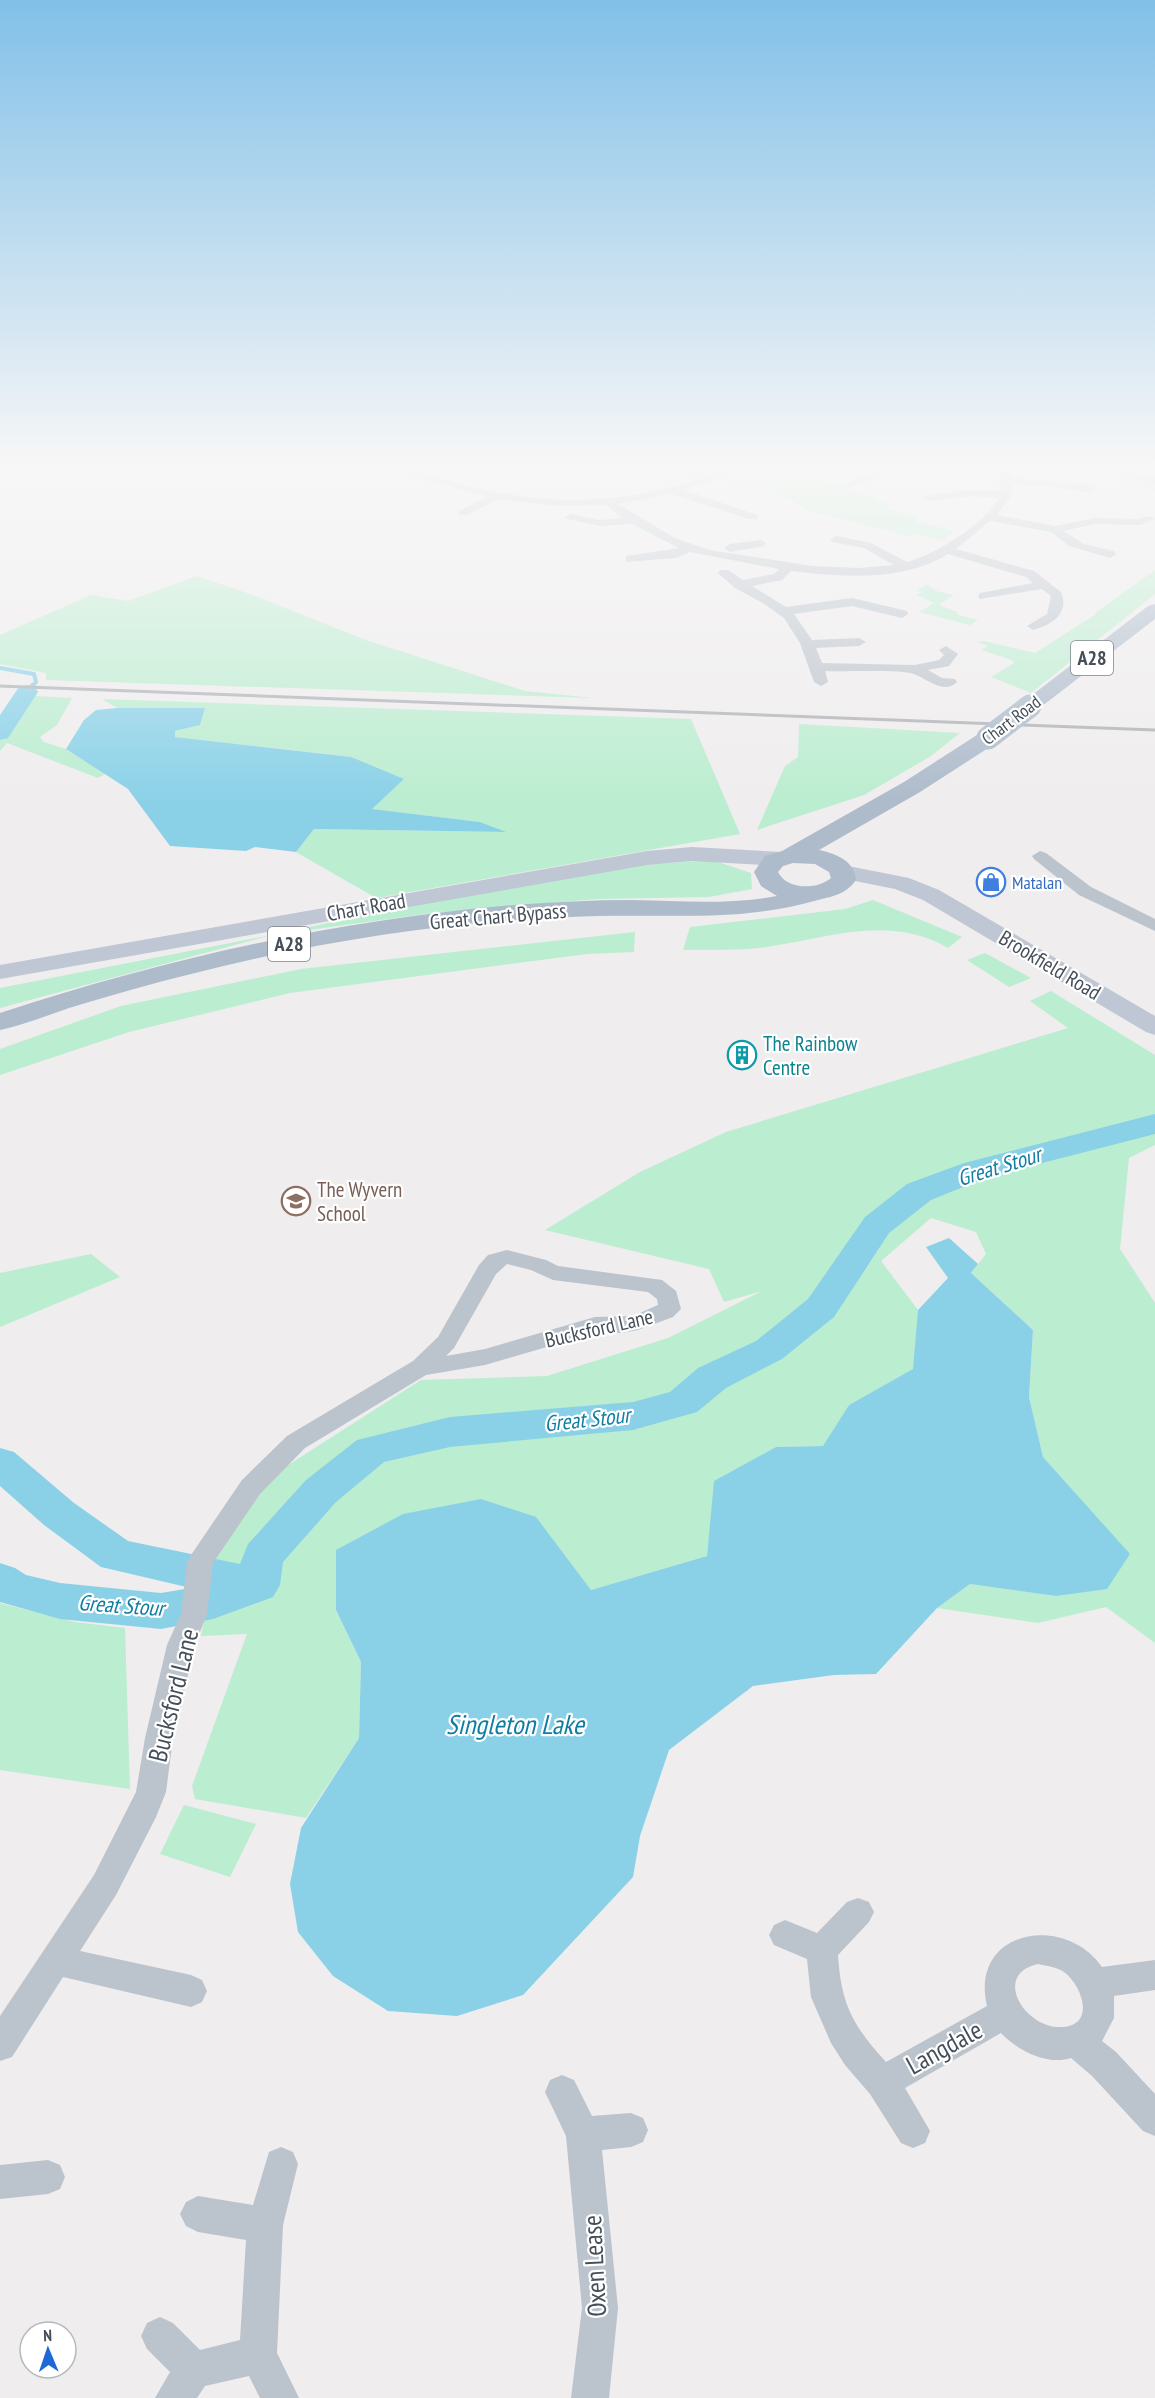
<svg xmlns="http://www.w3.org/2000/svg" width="1155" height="2398" font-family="'PT Sans Narrow',sans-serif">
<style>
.green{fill:#bbedd0}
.water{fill:#8ad1e8}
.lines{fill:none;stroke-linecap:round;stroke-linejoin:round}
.stream-far1{stroke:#8ad1e8;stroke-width:4}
.stream{stroke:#8ad1e8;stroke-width:4.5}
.river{fill:#8ad1e8;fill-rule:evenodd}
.street{fill:#bbc3cc;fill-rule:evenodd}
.secondary{fill:#bec7d3;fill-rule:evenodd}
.primary{fill:#adbbcb;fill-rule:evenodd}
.rail-far1{stroke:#afb2b7;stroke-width:2}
.rail{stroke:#afb2b7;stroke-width:3}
.primary-bridge{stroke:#adbbcb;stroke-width:23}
.labels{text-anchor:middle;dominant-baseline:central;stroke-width:4.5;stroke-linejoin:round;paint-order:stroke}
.far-street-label{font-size:18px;fill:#464f59;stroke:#fff}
.far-shop-label{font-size:18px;fill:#366cbe;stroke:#fff;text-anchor:start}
.shield{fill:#fff;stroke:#7e848b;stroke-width:1.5}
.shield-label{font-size:20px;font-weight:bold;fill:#464f59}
.street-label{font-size:21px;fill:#464f59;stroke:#fff}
.culture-label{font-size:21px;fill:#0d838f;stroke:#fff;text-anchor:start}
.education-label{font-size:21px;fill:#785e54;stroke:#fff;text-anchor:start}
.water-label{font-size:22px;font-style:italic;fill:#107da2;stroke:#fff}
.near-street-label{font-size:26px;fill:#464f59;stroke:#fff}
.near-water-label{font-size:27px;font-style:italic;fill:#107da2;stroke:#fff}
</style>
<rect width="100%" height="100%" fill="#efeded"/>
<path class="green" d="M740,468h43l95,30 -3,2 16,4 -6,4 34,9 -3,4 39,10 -13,9 -27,-6 -6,2 -102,-26 -21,-13 -69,-20z
M1077,468h24l54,18v6l-42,-15z
M1155,570v24l-124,99 -40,-16 23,-14 -2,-3 -31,-10 7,-4 -11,-4 7,-1 51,12 61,-39 -1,-1z
M197,576l53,18 113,45 162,52 68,7 -547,-18v-7l-46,-9v-29l91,-40 37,6z
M927,585l9,6 18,4 -14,9 1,2 17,6 -2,2 22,6 -8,5 -51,-13 15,-9 -17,-8 5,-3 -5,-2z
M18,695l54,3 -15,27 -17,12 4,5 22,7 39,25 -7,4 -91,-35 -7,8v-28z
M102,699l589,20 49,115 -364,64 -80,-46 18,-23 190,3 -24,-10 -109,-13 -20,-52 -177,-20 1,-6 25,-6 5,-17h-88z
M799,724l161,9 -29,23 -67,39 -107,35 28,-64 13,-9z
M712,860l39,13 1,16 -43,8 -112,2 -172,15 -153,21 -272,73v-20l272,-53 141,-30 217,-39z
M873,900l89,37 -14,11c-59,-34 -119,-10 -181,-1 -28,4 -57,2 -84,3l7,-23 155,-18z
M635,932l-1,20 -47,2 -297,39 -161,39 -129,43v-26l121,-43 180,-37z
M985,953l46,25 -22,9 -42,-27z
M1051,991l104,64v90l-26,13 -9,91 35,54v340l-49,-36 -68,16 -101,-15 33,-24 86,12 73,-42 -86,-97 -14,-60 4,-67 -62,-57 15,-19 -10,-22 -45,-14 -50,43 37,49 -4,59 -65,36 -25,41 -48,1 -61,34 -8,75 -116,34 -56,-73 -199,93 25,52 -2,76 -53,80 -111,-19 -3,-13 55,-152 -46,2 18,-96 63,-71 139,-89 126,-4 121,-38 94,-47 -38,11 -15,-33 -164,-39 95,-58 86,-40 342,-104 -38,-27z
M91,1254l29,23 -120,50v-54z
M0,1603l75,19 50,6 5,161 -130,-19z
M184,1805l72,19 -26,53 -70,-23z"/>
<path class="water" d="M117,708h88l-5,17 -25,6v6l176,20 53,22 -32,30 108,13 26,10 -192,-3 -18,23 -41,-5 -9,4 -76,-5 -42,-57 -62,-40 18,-29 12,-10z
M949,1238l29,26 -7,9 62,57 -4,67 14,60 87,97 -23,35 -51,7 -86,-12 -33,24 -61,66 -42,1 -81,11 -84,64 -29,86 -7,41 -110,118 -66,21 -69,-5 -55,-35 -35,-44 -8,-48 11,-56 58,-90 2,-76 -25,-52v-60l67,-36 78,-15 55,18 55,73 116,-34 7,-75 62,-34 47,-1 26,-41 64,-36 5,-59 30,-32 -22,-31z"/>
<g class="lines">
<path class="stream-far1" d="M0,668l34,6 2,8 -4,5"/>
<path class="stream" d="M27,692l6,-7"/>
<path class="river" d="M27,685l8,2 3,5 -30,46 -8,2v-25l19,-28z
M1155,1114v20l-167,43 -57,23 -42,33 -55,84 -52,42 -56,29 -29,24 -64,18 -183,17 -66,15 -48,40 -53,60 -3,23 -7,12 -60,22 -52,10 -101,-10 -60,-17v-39l15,5 11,7 34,8 101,10 30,-5 -90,-21 -57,-42 -44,-39v-38l14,4 60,51 54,38 112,23 8,-20 58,-64 51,-40 93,-23 183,-15 37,-10 28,-24 58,-27 52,-42 57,-82 42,-33 57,-21z"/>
<path class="street" d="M386,468h16c31,8 62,18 94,24 68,14 139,9 204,-14l-32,-8 -1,-2c14,0 26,3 39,5 7,0 19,-5 29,-5l-20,11 -31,11 73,25v4h-8l-77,-25 -54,10 57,34 34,12 103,16 47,2 35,-3 -30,-17 -32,-6 -2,-2 6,-4 35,7 36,19c29,-8 76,-37 92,-64l-29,-2 -40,5 -6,-3 2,-2 44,-6 31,1 -3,-23h10l4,10c18,1 73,2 85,12l-5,3 -37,-6 -42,-3 -1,11 -15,20 58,11 40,-8 44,1 10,-3 6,3 -15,6 -45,-1 -32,7 21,13 30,7 2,3 -6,4 -41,-12 -18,-14 -61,-11 -34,28 78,22 27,21c9,22 -10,33 -28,38l-6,-4 20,-12 4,-18 -9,-7 -62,10 -2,-3 2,-3 53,-10 -7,-6 -78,-23c-45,28 -106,23 -157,17l-9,9 -30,6 34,21 66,-9 55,13 1,3 -6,4 -50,-12 -58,8 18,26 47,-2 7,4 -7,4 -43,2 6,15 93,2 24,-5 5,-5 -5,-5 7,-4 12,8 -9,12 -21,4 14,8 13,1 2,3c-13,13 -30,-3 -43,-8 -13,-5 -71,-2 -89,-3l3,11 -7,4 -7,-4 -14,-39 -16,-25 -21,-15 -28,-15 -17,-15 2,-3h8l15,10 31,-6 5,-5 -89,-17 -14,6 -50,4v-6l53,-8 -47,-24 -32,2 -33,-7 -2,-2 6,-3 29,6 22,-2 -16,-13 -49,1 -58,-7 -32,16h-8v-4l28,-14z
M885,468h14l-49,19h-8l-1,-2z
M1106,468h15l34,10v7z
M761,540l4,2v4l-35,6 -6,-4 6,-4z
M1040,851l6,2 45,34 64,32v12l-76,-36 -45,-36 -2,-3z
M507,1250l39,10 12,6 104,14 14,11 5,18 -8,8 -35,13 -16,3h-27l-110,32 -59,10 -121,73 -45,46 -47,69 -6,51 -12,31 -22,93 -7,54 -10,25 -40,78 -36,56 111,24 11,5 5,11 -5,11 -11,5 -128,-30 -51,80 -12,4v-45l94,-141 42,-83 9,-54 22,-93 14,-31 6,-52 4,-7 51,-75 45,-44 126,-75 25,-24 41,-72 9,-10zM507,1264l24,6 22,10 95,12 9,7 1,6 -25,11 -38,1 -110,32 -39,7 8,-8 42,-74z
M858,1898l11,4 5,10 -5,10 -31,33c3,49 15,71 48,107l101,-56c-18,-77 78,-93 115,-39l53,-7v30l-41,6v22l-12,23 14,11 39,42v42l-12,-5 -51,-55 -21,-18c-24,8 -54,-8 -70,-25l-96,55 25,43 -5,12 -12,5 -12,-5 -31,-49 -25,-29 -14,-22 -20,-46 -4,-38 -33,-14 -5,-10 5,-10 11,-5 32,13 30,-31zM1038,1964c9,2 19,3 26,8 18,13 32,53 -1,55 -38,3 -72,-53 -25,-63z
M562,2075l12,5 18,36 39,-3 12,5 5,12 -5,12 -12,5 -29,3 16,158 -9,90h-38l11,-90 -16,-172 -21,-44 5,-12z
M281,2147l12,5 5,12 -15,61 -6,128 22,45h-39l-11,-22 -44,10 -8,12h-42l15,-26 -23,-23 -6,-13 6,-13 13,-6 13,6 27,27 40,-10 6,-100 -48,-8 -12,-6 -6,-12 6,-12 12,-6 55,9 16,-53z
M48,2160l12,5 5,12 -5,12 -12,5 -48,5v-34z"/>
<path class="secondary" d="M692,847l88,5 8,2 3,5 -3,5 -8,2 -88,-5 -45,4 -647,114v-14l647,-114z
M843,865l66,13 30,12 216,126v19l-9,-3 -223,-132 -28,-11 -60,-12 -3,-5 3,-5z"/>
<path class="primary" d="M1155,604v15l-118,91 -7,2 -7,-2 -4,-4 4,-4 125,-96z
M988,731l8,2 3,5 -3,5 -76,49 -101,58c17,4 35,10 37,30 -10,14 -22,16 -38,20 -78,22 -141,14 -220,16 -137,3 -274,24 -407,58 -41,10 -82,22 -122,34 -23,8 -46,17 -69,22v-17c168,-55 338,-93 514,-108 39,-3 79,-5 118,-5 48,1 97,5 145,-4l-16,-10 -7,-14 11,-16 17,-5 122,-69 76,-49zM793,863l22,1 14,8 2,6c-14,12 -44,12 -53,-6l5,-6z"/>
<path class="rail-far1" d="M0,686l13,1"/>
<path class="rail" d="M0,686l1155,44"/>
<path class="primary-bridge" d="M988,738l42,-32"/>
</g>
<linearGradient id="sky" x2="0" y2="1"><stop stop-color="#82c0e8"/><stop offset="0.58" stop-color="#f8f7f7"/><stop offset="1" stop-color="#f8f7f7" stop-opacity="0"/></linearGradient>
<rect width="1155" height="803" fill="url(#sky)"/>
<defs>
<g id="shop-ring" transform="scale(1.5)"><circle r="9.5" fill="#fff" stroke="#3f7fe0" stroke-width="1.5"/><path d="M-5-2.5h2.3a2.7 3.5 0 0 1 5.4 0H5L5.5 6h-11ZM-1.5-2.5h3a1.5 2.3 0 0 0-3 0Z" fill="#3f7fe0"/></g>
<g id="building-ring" transform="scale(1.5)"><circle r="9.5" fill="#fff" stroke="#0f9aa8" stroke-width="1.5"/><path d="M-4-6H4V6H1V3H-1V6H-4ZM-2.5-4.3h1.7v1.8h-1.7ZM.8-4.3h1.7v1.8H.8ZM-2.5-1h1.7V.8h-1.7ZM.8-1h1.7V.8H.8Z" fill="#0f9aa8"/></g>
<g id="school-ring" transform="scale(1.5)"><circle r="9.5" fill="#fff" stroke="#8d6e63" stroke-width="1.5"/><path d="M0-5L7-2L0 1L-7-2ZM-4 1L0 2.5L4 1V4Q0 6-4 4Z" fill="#8d6e63"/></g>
</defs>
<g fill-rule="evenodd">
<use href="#shop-ring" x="991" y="882"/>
<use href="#building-ring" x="742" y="1055"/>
<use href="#school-ring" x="296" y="1201"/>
</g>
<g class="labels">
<g class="far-street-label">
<text transform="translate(1011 720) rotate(-37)">Chart Road</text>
</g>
<g class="far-shop-label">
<text x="1012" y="882">Matalan</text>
</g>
<g class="shield">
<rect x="1071" y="641" width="42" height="34" rx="4.5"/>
<rect x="268" y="927" width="42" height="34" rx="4.5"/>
</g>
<g class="shield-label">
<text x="1092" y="658">A28</text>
<text x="289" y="944">A28</text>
</g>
<g class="street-label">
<text transform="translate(366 907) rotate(-10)">Chart Road</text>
<text transform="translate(498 916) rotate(-5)">Great Chart Bypass</text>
<text transform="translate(1050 965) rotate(31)">Brookfield Road</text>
<text transform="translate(599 1328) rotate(-13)">Bucksford Lane</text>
</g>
<g class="culture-label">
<text x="763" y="1043">The Rainbow<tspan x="763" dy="24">Centre</tspan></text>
</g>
<g class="education-label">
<text x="317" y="1189">The Wyvern<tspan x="317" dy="24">School</tspan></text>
</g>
<g class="water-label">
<text transform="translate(999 1166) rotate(-17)">Great Stour</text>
<text transform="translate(587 1419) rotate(-6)">Great Stour</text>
<text transform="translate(121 1605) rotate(4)">Great Stour</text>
</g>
<g class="near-street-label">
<text transform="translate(173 1695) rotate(-76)">Bucksford Lane</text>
<text transform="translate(944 2047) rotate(-29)">Langdale</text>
<text transform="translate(594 2266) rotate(-93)">Oxen Lease</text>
</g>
<g class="near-water-label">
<text x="515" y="1724">Singleton Lake</text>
</g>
</g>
<g transform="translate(48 2350) rotate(358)"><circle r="28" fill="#ffffff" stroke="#b5b9bd" stroke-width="1.5"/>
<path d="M0-4.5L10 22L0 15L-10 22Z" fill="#1e68d8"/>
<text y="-9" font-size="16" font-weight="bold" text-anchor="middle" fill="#464f59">N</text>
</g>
</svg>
